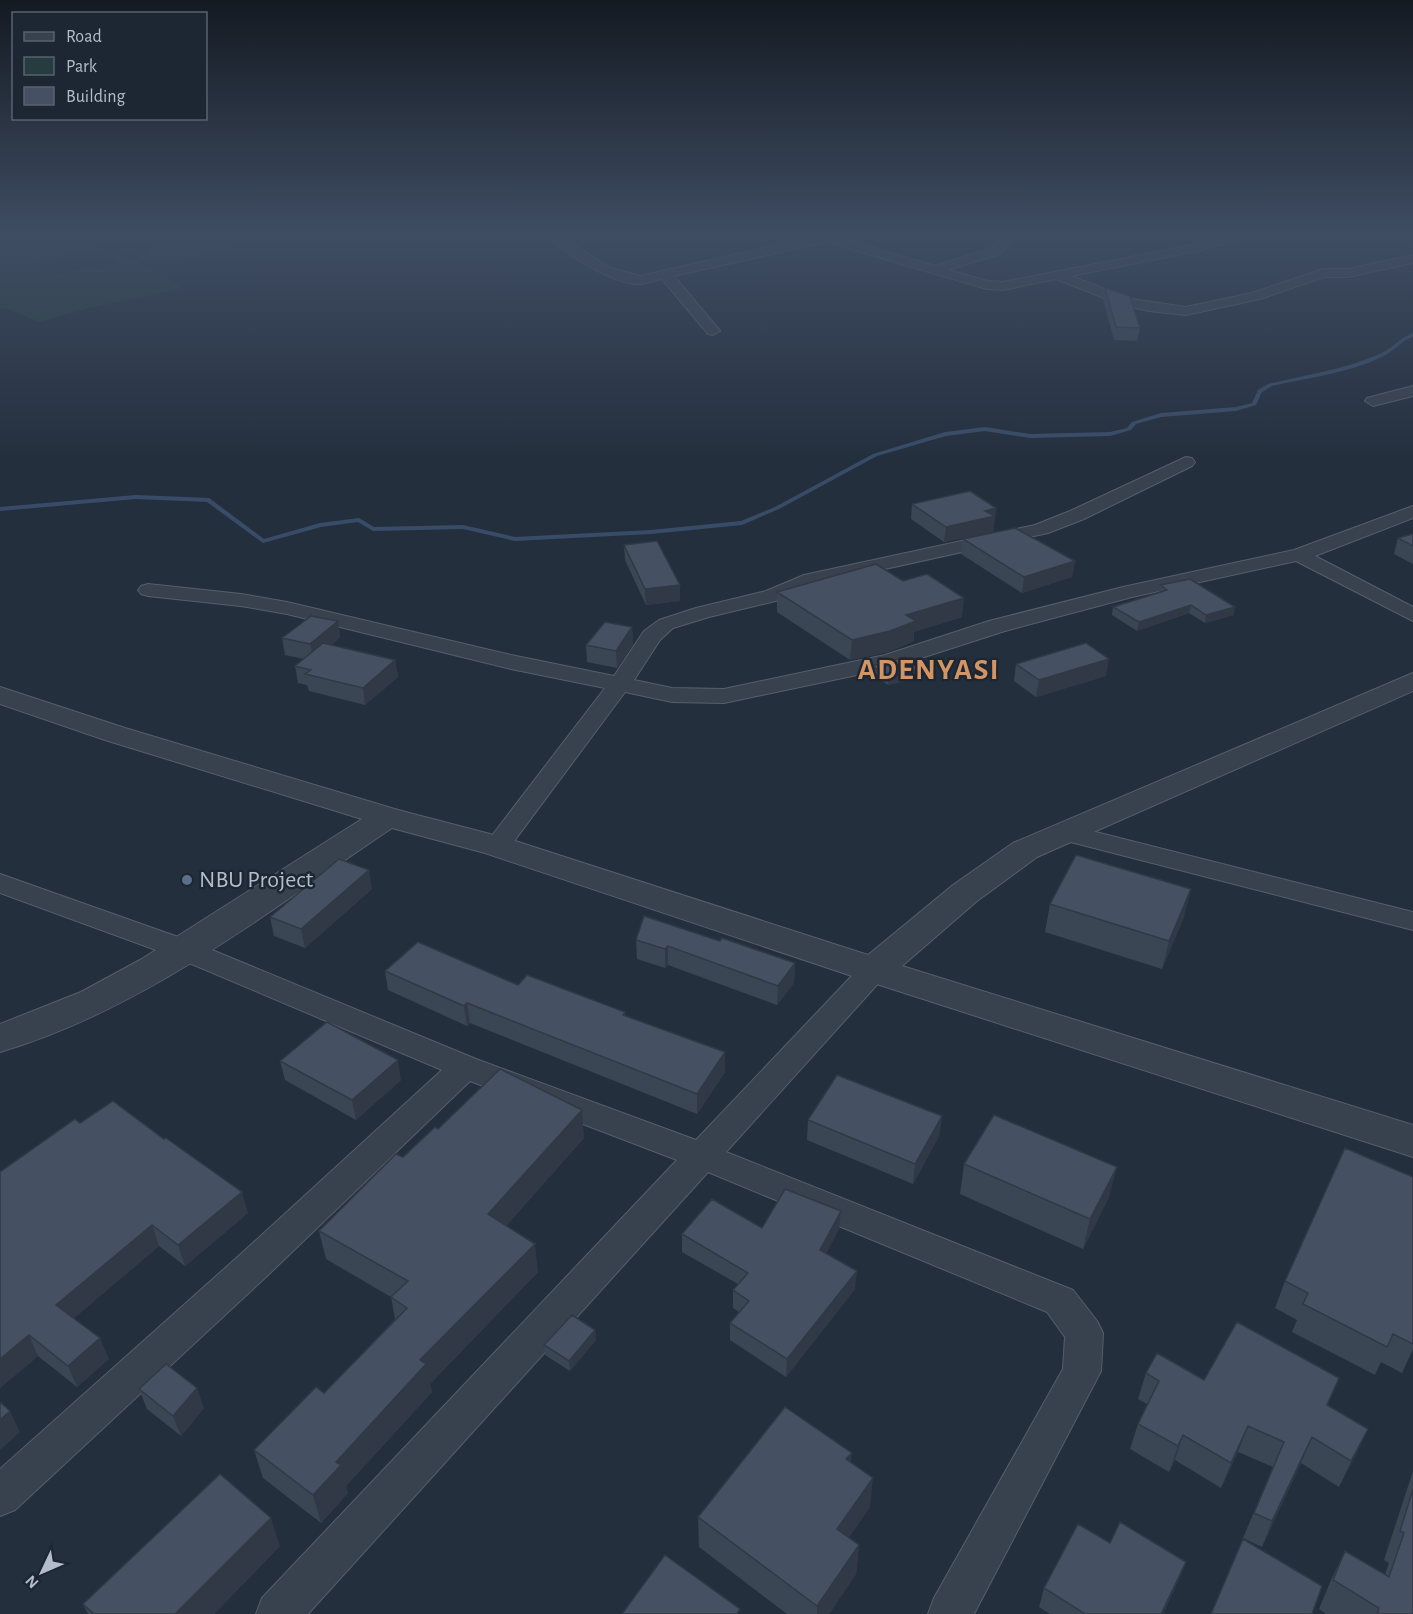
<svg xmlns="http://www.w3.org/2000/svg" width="1413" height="1614" font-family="'Alegreya Sans',sans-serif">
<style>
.green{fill:#263c3f}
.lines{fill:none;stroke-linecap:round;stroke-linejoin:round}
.stream{fill:#394c67;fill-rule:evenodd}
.minor-casing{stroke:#565f6c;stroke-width:2}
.tertiary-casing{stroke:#565f6c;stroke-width:2}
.minor{fill:#38414e;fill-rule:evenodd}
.tertiary{fill:#38414e;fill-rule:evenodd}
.wall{fill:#3b4654}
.shaded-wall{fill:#303945}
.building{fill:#455162;stroke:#303945;stroke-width:1.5}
.service-dot{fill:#5c6f8a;stroke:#1d2633;stroke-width:2}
.labels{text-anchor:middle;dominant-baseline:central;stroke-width:5;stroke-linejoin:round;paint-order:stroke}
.poi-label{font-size:24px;fill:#b4bcc9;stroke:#1d2633;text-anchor:start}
.district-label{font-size:30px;font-weight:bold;letter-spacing:1.5px;fill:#d59563;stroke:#1d2633}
</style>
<rect width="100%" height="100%" fill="#242f3e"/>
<path class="green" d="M0,234h100l-4,15 -63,13 19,13 36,-7 7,2 10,-2 -3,-2 16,-3 -13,-10c19,-2 60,25 78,35l-94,20 -49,14 -35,-14 -5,1z
M184,238l46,9 9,4 -93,11 -10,-5 15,-6 -5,-3z"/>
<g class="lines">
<path class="stream" d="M1413,333v4c-12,4 -20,15 -31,20 -34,16 -74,21 -110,29l-10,6 -6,13 -20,6 -75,6 -25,7 -5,6 -21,6 -80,2 -45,-7 -39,5 -69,20 -98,53 -37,16 -91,9 -136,7 -52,-12 -90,2 -15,-9 -37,5 -58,16 -56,-41 -71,-3 -136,12v-4l136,-12 73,3 55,41 56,-16 39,-5 15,9 89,-2 52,12 136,-7 90,-9 34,-14 98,-53 72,-22 40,-5 45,7 80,-2 17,-4 5,-6 29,-9 75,-6 16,-4 6,-13 10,-6c36,-9 75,-14 109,-29 14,-5 22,-17 36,-22z"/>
<g class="minor-casing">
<path id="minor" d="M545,234h14l49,33 32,9 186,-42h63l-6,4 -36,2 88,26 57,-18 12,-14h13l-17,20 -52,16 40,11 15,1 194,-38 34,-10h20l-2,3 -51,14 -127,25 60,23 55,8 66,-14 71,-24h25l65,-14v8l-65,14h-24l-64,22 -74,16 -37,-4 -27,-6 -66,-26 -53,11 -16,-1 -161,-47 -152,34 46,55 -7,4 -5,-1 -46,-55c-7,1 -15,5 -23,5 -26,0 -76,-31 -94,-50z
M1413,386v10l-40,10 -8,-5 2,-3z
M1186,457l6,1 3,4 -3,4 -108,53 -36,14 -231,51 -37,16 -71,17 -36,11 -13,12 -26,40 38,8 52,1 161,-34 104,-34 134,-34 171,-37 119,-44v12l-98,38 98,51v14l-117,-60 -164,36 -127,34 -115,37 -166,35 -52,-1 -47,-10 -119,160 -9,2 -9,-2 -4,-6 121,-158 -94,-19 -224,-55 -46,-8 -93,-10 -7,-2 -3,-4 3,-4 7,-2 93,10 46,8 224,53 103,21 30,-45 15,-11 37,-12 70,-17 38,-16 231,-50 35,-14z
M1064,824l349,88v18l-358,-92 -4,-6 4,-6z
M0,874l195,69 281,116 220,81 168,-177 10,-3 10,3 5,7 -5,7 -158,175 347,138 24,31 6,12 -2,38 -127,243h-46l6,-16 129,-229 2,-32 -18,-25 -339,-140 -400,442h-52l6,-16 415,-438 -207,-79 -202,194 -253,235 -15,6v-47l242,-216 200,-183 -267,-113 -175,-64z"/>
</g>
<g class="tertiary-casing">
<path id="tertiary" d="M1413,673v18l-376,166 -60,44 -75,65 511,159v32l-552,-178 -376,-126 -93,-25c-124,83 -247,181 -392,224v-28l81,-32 59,-32 222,-141 -257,-79 -105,-36v-17l125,41 273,82 111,29 359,116 85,-70 60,-42z"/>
</g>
<use href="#minor" class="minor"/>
<use href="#tertiary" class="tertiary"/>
</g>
<path class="wall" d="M1105,288l35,40 -3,13 -23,-1 -11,-40z
M912,504l84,4 -3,24 -49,10 -33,-23z
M1413,534v30l-19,-10 4,-16z
M963,539l112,22 -3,16 -50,16 -61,-39z
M624,545l56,56 -34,4 -21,-45z
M903,581l59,36 -48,15v9l-26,11 -38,8 -73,-48v-20z
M1160,585l74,30 -29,8 -16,-10 -52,18 -25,-16 1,-8 46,-15z
M338,621l2,16 -8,8 63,15 3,17 -33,28 -56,-14 -2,-6 -9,-2 -3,-17 9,-7 -19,-4 -3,-17z
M632,627l1,17 -16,24 -30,-6 -1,-17z
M1016,664l90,12 -70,21 -22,-16z
M872,666l46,3 -1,9 -29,7 -16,-11z
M372,889l-67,59 -31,-12 -4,-19z
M1050,904l134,13 -22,52 -117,-37z
M636,940l84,1 75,22 -1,20 -17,22 -109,-40 -3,3 -28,-9z
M385,971l133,14 107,27v4l100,36v20l-28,42 -227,-91 -3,3 -79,-36z
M280,1061l121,19 -45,40 -71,-40z
M942,1116l-3,20 -26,48 -106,-44 1,-20z
M80,1123l168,90 -63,53 -26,-20 -85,72 35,41 -32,28 -39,-31 -38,32z
M438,1129l146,9 -78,88 32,46 -108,112 2,8 -86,94 2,7 -27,30 -58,-45 -9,-28 70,-57 71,-74 -4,-22 -65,-38 -7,-28 84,-74z
M964,1164l145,33 -26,52 -123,-55z
M1413,1177v172l-11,24 -21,-11 -6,13 -83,-43 5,-12 -22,-12 10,-27z
M841,1211l-2,18 -13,24 29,36 -69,88 -56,-37v-17l9,-11 -6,-4v-18l5,-6 -56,-32v-18l80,-6z
M595,1330l1,10 -26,31 -25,-16 -1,-10z
M1146,1373l58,7 124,25 40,24 -29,58 -38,-24 -39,84 -19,-9 30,-71 -35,-15 -17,36 -46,-28 -6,12 -39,-23 8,-25 9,-20 -9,-5z
M139,1389l65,19 -23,28 -34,-27z
M1413,1471v143h-87l-7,-5 12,-29 14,-29 40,23 4,-11 -5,-3z
M870,1507l-21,30 10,8 -3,29 -27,40h-42l-88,-67 -1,-30z
M1110,1543l76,19 -8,19 -15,33h-113l-11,-7 5,-19z
M280,1546l-66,68h-126l-5,-10z"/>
<path class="shaded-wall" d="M996,508l-3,24 -49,10 2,-15 39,-16z
M1075,561l-3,16 -50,16 2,-16z
M680,585v16l-34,4 -1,-16z
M964,598l-2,19 -48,15v9l-26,11 -38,8 2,-20 54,-25z
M1191,605l-2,8 -52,18 2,-9z
M1235,607l-1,8 -29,8 1,-8z
M338,621l2,16 -26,24 -4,-17z
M632,627l1,17 -16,24 -1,-17z
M1109,659l-3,17 -70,21 3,-17z
M395,660l3,17 -33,28 -2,-17z
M918,669l-1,9 -29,7 1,-8z
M369,870l3,19 -67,59 -4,-19z
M1191,889l-7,28 -22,52 7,-28z
M668,946v19l-3,3v-19z
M795,963l-1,20 -17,22 1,-19z
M467,1003l3,20 -3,3 -3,-20z
M725,1052v20l-28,42v-20z
M398,1060l3,20 -45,40 -4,-20z
M582,1110l2,28 -92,104 -4,-28z
M942,1116l-3,20 -26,48 2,-20z
M1117,1167l-8,30 -26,52 7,-30z
M242,1192l6,21 -63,53 -7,-21z
M841,1211l-2,18 -20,38 1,-17z
M152,1225l7,21 -94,80 -9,-21z
M535,1244l3,28 -108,112 2,8 -86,94 2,7 -27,30 -8,-28 23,-33 84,-102z
M857,1271l-2,18 -69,88 1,-18z
M595,1330l1,10 -26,31 -1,-10z
M29,1335l9,21 -38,32v-29z
M100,1338l9,21 -32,28 -9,-21z
M197,1388l7,20 -23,28 -8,-20z
M10,1411l10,21 -20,18v-30z
M1248,1426l-10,26 -17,36 10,-25z
M1368,1429l-12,26 -17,32 12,-26z
M1183,1435l-8,25 -6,12 9,-26z
M1312,1437l-11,26 -39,84 10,-26z
M852,1453l-3,29 -3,-23z
M873,1478l-3,29 -36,51 3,-29z
M271,1518l9,28 -66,68h-39z
M859,1545l-3,29 -27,40h-12v-8z
M1186,1562l-8,19 -15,33h-2z"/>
<path class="building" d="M1105,288l25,8 10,32 -24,-1z
M970,491l26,17 -11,3 10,5 -49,11 -34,-23z
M1015,528l60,33 -51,16 -61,-38z
M1413,534v12l-15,-8z
M657,541l23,44 -35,4 -21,-44z
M876,564l27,17 24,-7 37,24 -58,17 10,6 -26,10 -38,9 -75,-48z
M1190,579l45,28 -29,8 -15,-10 -52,17 -26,-15 54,-17 -7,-5z
M311,616l27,5 -28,23 -28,-6z
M605,622l27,5 -16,24 -30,-6z
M323,643l72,17 -32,28 -58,-14 6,-4 -16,-4z
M1086,643l23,16 -70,21 -23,-16z
M905,657l13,12 -29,8 -17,-11z
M1076,855l115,34 -22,52 -119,-37z
M339,859l30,11 -68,59 -31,-12z
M644,916l76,25 2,-3 73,25 -17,23 -110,-40 -3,3 -29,-9z
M418,942l100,43 9,-10 98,37 -2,3 102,37 -28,42 -230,-91 -3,3 -79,-35z
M327,1022l71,38 -46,40 -72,-39z
M500,1069l82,41 -94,104 47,30 -115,116 6,4 -90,98 5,3 -28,30 -59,-45 62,-63 8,6 83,-85 -16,-11 17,-16 -89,-50 77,-77 7,3 32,-30 3,2z
M837,1075l105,41 -27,48 -107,-44z
M113,1101l51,38 2,-1 76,54 -64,53 -26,-20 -96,80 44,33 -32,28 -39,-31 -29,24v-187l75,-53 5,4z
M994,1115l123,52 -27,52 -126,-55z
M1345,1148l68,29v167l-20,-10 -6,13 -84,-43 5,-11 -23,-12z
M785,1189l56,22 -21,39 37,21 -70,88 -57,-36 19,-22 -16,-11 15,-17 -66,-39 30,-35 50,29z
M572,1315l23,15 -26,31 -25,-16z
M1237,1322l102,56 -12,27 41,24 -17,32 -39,-24 -40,84 -18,-8 30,-71 -36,-16 -17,37 -48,-28 -5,11 -40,-22 21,-43 -13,-8 11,-20 47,27z
M166,1364l31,24 -24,28 -34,-27z
M0,1402l10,9 -10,9z
M785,1407l67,46 -6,6 27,19 -36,51 22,16 -42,61 -119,-89z
M220,1474l51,44 -96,96h-81l-11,-10z
M1413,1489v125h-36l2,-6 -46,-28 12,-29 44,26 15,-44 -4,-2z
M1120,1522l66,40 -25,52h-76l-41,-26 34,-64 32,19z
M1243,1539l79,47 -10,28h-101z
M665,1555l75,54 -3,5h-115z"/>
<linearGradient id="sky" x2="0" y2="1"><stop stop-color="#141a22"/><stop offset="0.51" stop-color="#3f4d63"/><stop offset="1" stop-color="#3f4d63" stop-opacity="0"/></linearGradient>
<rect width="1413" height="460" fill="url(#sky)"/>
<circle class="service-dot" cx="187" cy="880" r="6"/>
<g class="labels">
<g class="poi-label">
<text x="199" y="880">NBU Project</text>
</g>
<g class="district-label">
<text x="929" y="670">ADENYASI</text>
</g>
</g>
<rect x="12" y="12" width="195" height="108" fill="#1d2633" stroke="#59626f" stroke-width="1.5"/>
<rect x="24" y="32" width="30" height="9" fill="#38414e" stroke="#59626f" stroke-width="1.5"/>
<text x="66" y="42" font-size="18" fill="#b4bcc9">Road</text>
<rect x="24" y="57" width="30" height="18" fill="#263c3f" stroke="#59626f" stroke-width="1.5"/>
<text x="66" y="72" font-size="18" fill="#b4bcc9">Park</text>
<rect x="24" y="87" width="30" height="18" fill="#455162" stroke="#59626f" stroke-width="1.5"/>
<text x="66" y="102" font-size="18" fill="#b4bcc9">Building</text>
<g transform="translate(42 1572) rotate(226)" stroke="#1d2633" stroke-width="4.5" paint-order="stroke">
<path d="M0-4.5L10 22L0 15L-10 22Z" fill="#b4bcc9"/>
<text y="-9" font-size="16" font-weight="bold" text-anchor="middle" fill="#b4bcc9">N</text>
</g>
</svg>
